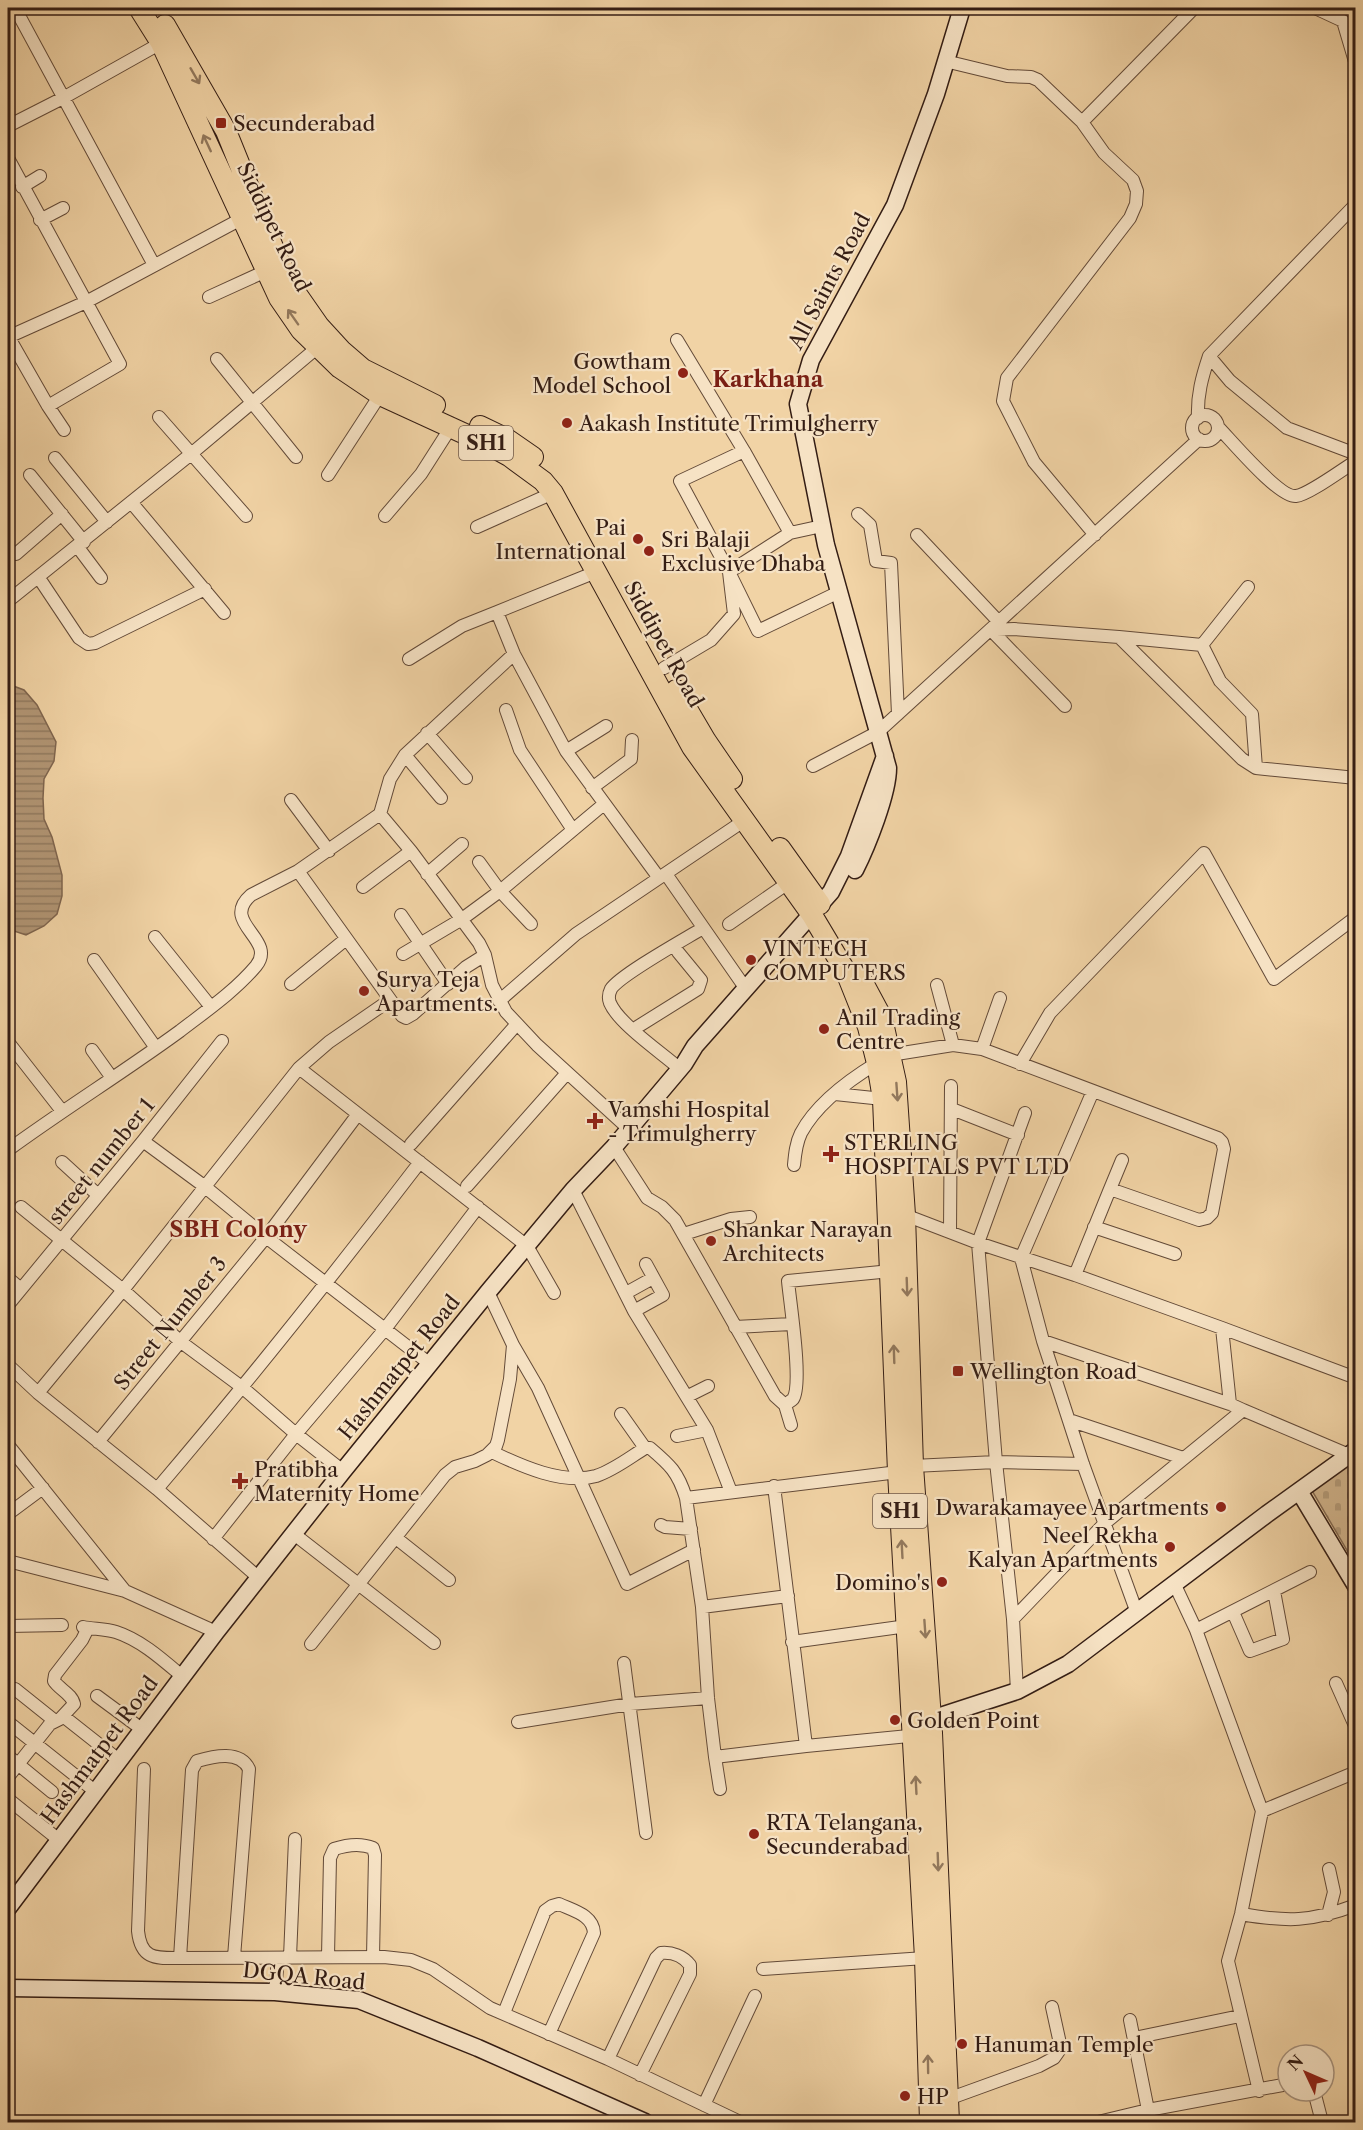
<svg xmlns="http://www.w3.org/2000/svg" width="1363" height="2130" font-family="'Libre Caslon Text',serif">
<style>
.cemetery{fill:url(#cemetery-stones);stroke:#826850;stroke-width:1.5}
.water{fill:url(#water-rules);stroke:#7f654e;stroke-width:1.5}
.lines{fill:none;stroke-linecap:round;stroke-linejoin:round}
.street-casing{stroke:#634a38;stroke-width:14}
.secondary-casing{stroke:#341d14;stroke-width:19}
.primary-casing{stroke:#341d14;stroke-width:22}
.street{stroke:#f6e2c4;stroke-width:12}
.secondary{stroke:#f6e2c4;stroke-width:16}
.primary{stroke:#f1d3a5;stroke-width:20}
.oneway{stroke:#92785c}
.poi-dot{fill:#8f2418;stroke:#f6e2c4;stroke-width:2}
.labels{text-anchor:middle;dominant-baseline:central;stroke-width:4.5;stroke-linejoin:round;paint-order:stroke}
.shield{fill:#f6e2c4;stroke:#6e5849;stroke-width:1.5}
.shield-label{font-size:20px;font-weight:bold;fill:#341d14}
.poi-label{font-size:21px;fill:#341d14;stroke:#f6e2c4;text-anchor:start}
.street-label{font-size:21px;fill:#341d14;stroke:#f6e2c4}
.neighbourhood-label{font-size:22px;font-weight:bold;fill:#7a1f14;stroke:#f6e2c4}
</style>
<defs>
<pattern id="cemetery-stones" width="16" height="16" patternUnits="userSpaceOnUse" patternTransform="scale(1.5)"><rect width="16" height="16" fill="#d1b48c"/><path d="M2 7V4a2 2 0 0 1 4 0v3zM10 15v-3a2 2 0 0 1 4 0v3z" fill="#b49a78"/></pattern>
<pattern id="water-rules" width="6" height="5" patternUnits="userSpaceOnUse" patternTransform="scale(1.5)"><rect width="6" height="5" fill="#b19574"/><path d="M0 2.5h6" fill="none" stroke="#91795e"/></pattern>
</defs>
<rect width="100%" height="100%" fill="#f1d3a5"/>
<filter id="stains"><feTurbulence type="fractalNoise" baseFrequency=".00333" numOctaves="4"/><feColorMatrix values="0 0 0 0 .2 0 0 0 0 .09 0 0 0 0 .02 0 0 0 .5 -.17"/></filter>
<radialGradient id="worn" r=".72"><stop offset=".6" stop-color="#630" stop-opacity="0"/><stop offset="1" stop-color="#630" stop-opacity=".3"/></radialGradient>
<path class="cemetery" d="M1355,1461v103l-44,-75z"/>
<path class="water" d="M8,684l16,6 13,15 19,37 -2,19 -10,18 -1,19 1,21 8,18 10,38v21l-5,18 -13,12 -18,9 -18,-6z"/>
<g class="lines">
<g class="street-casing">
<path id="street" d="M15,8l139,257
M1315,8l28,13 13,44
M945,61l62,15 24,1 7,3 44,42 22,31 29,27 4,11 -1,13 -6,14 -123,160 -4,23 31,61 61,73
M1082,122l112,-114
M8,126l55,-28 98,-55
M8,158l112,206 -72,42
M22,187l18,-11
M40,220l23,-12
M209,297l57,-26
M8,336l40,70 16,24
M8,337l78,-35 157,-84
M1209,356l21,25 57,47 69,26
M217,359l79,98
M1192 428a13 13 0 1 1 26 0a13 13 0 1 1-26 0Z
M159,417l87,99
M1198,418c-1,-23 4,-41 11,-62l147,-152
M1218,427c13,13 61,71 78,69 12,-1 47,-27 60,-35
M744,451l46,82 -61,39 29,59 81,-39
M55,458l52,64
M30,475l54,67
M328,475l52,-80
M131,502l93,111
M858,514l12,11 6,36 15,2 7,151
M385,516l36,-42 30,-47
M477,527l76,-34
M790,533l32,-7
M917,535l82,87
M77,546l24,32
M16,554l46,-40
M596,572l-99,40 17,42 52,97 93,127 86,-58
M39,578l40,60 9,6 7,-1 110,-54
M8,601l183,-147 127,-107
M991,630l23,-1 105,8 123,122 14,9 100,10
M991,630l74,76
M1119,637l83,8 18,36 32,33 4,54
M1202,645l46,-58
M514,654l-109,101 -15,24 -10,35 31,37 68,92 6,12 7,30 14,27 31,33 92,84
M409,659l53,-33 35,-14
M664,668l47,-28 23,-26 -5,-42 -49,-91 64,-30 -67,-111
M506,710l14,40 53,80
M427,733l39,45
M566,751l40,-25
M405,755l36,43
M813,766l65,-34 321,-293
M592,788l39,-29 1,-19
M291,800l38,51
M479,862l21,29 31,33
M298,871l104,145 4,2 7,-4 53,-47 19,-12
M427,874l35,-30
M666,874l80,115
M363,887l48,-36
M401,915l47,69
M729,924l59,-41
M155,937l56,70
M403,954l59,-35 38,-28 104,-87
M94,960l62,88
M291,984l55,-45
M937,985l16,60
M499,1001l77,-67 83,-56
M634,1029l64,-40 3,-9 -23,-28
M8,1042l54,69
M982,1049l18,-51
M92,1050l20,28
M890,1055l63,-10 29,4 236,89 4,4 2,7 -12,64 -5,5 -8,2 -89,-31 12,-29
M1020,1064l30,-51 154,-160 70,126 82,-62
M299,1068l228,178 27,47
M680,1069c-18,-16 -61,-45 -70,-66 -2,-5 -1,-10 1,-14 9,-14 74,-50 92,-61
M1093,1091l-72,167 22,83 40,123 54,149
M835,1094l48,5
M952,1109l66,26
M143,1141l61,45 62,51 164,127
M411,1144l105,-119
M614,1147l33,51 15,9 13,13 100,176 10,9c2,-2 6,-4 8,-6 10,-15 -3,-96 -5,-118l103,-10
M8,1150c56,-41 116,-78 172,-119 26,-20 55,-40 76,-65 22,-27 -37,-43 -5,-71l47,-24 82,-57
M62,1162l36,33
M794,1165c1,-11 2,-22 7,-32 16,-30 48,-53 76,-70
M467,1186l100,-113
M573,1190l61,121 73,119 24,62
M21,1207l102,83 58,52 62,46 53,46 47,37
M905,1215l73,28 97,32 147,53 134,50
M1094,1227l81,27
M950,1231l1,-145
M684,1234l47,-15 19,-2
M1075,1275l35,-86
M8,1278l13,11
M626,1293l27,-15
M8,1305l135,-164 79,-100
M634,1311l29,-16 -17,-31
M735,1327l57,-3
M1222,1328l8,76
M1043,1341l187,63 13,6
M513,1345l25,43 89,196 67,-34
M8,1365l30,28 119,96 102,89
M38,1393l85,-103 176,-222 30,-26 61,-42
M688,1396l20,-10
M785,1405l6,20
M621,1414l24,34h5c20,17 28,24 36,50l16,109 6,91 7,59 91,-11 113,-11
M1069,1420l114,38
M677,1436l30,-6
M98,1442l168,-205 92,-123
M8,1445l117,146 91,41
M492,1452c29,14 71,33 104,24 18,-6 33,-18 49,-28
M913,1466l83,-4 87,2
M774,1486l32,260
M157,1489c91,-107 178,-216 263,-327
M686,1498l212,-26
M8,1514l35,-26
M661,1525l4,2 26,2
M294,1534l140,109
M396,1538l53,42
M213,1539l83,-105 89,-105 93,-122
M8,1561l117,30
M1174,1583l22,47 66,181 -21,103 -13,47 31,130
M702,1607l86,-11
M1233,1612l17,39 33,-12 -9,-48
M1013,1619l92,-96 138,-113 106,45
M8,1626l54,-1
M83,1627c10,2 23,2 33,5 25,8 47,28 67,45
M1196,1630l114,-58
M792,1642l115,-16
M311,1644l134,-169 10,-8 20,-6 12,-6 9,-9 2,-6 12,-61 3,-34 -25,-53
M624,1663l22,170
M1336,1683l20,45
M15,1689l40,32
M1017,1691l-4,-72 -17,-157 -18,-219 47,-130
M97,1696l46,34
M63,1716l57,45
M8,1722l88,70
M518,1722l112,-18 78,-6
M8,1756l44,36
M715,1757l5,32
M144,1769l-6,162c3,29 18,27 42,27l204,-1 27,3 22,9 57,39 118,51 132,63
M8,1777l42,-53 10,-5 14,-15c-2,-10 -15,-15 -20,-23l1,-6 27,-35 6,-12
M8,1799l51,41
M1262,1811l94,-39
M1241,1914c46,8 70,8 115,-9
M1328,1915l6,-23 -5,-23
M328,1956l2,-98 4,-9c12,-4 27,-6 39,-1l2,7 -2,102
M290,1957l5,-118
M180,1958l12,-188 5,-9c17,-5 43,-11 52,8l-15,188
M763,1969l162,-11
M275,1992l3,-34
M504,2013l41,-102 7,-5 7,-2c15,7 34,11 35,29l-45,101
M1130,2020l18,90
M1134,2038l106,-22
M608,2059l48,-101 5,-5c11,-1 22,3 29,12v9l-50,101
M1314,2091l8,31
M948,2099l91,-33 15,-8 7,-10 -9,-41
M704,2105l51,-109
M1098,2122l50,-12 140,-26"/>
</g>
<g class="secondary-casing">
<path id="secondary" d="M855,870c12,-24 33,-76 33,-102l-62,-223 -28,-141 13,-44 84,-155 41,-111 26,-86
M1299,1491l57,95
M920,1721l11,-2 86,-28 51,-27 199,-150 89,-64
M8,1908l208,-276 127,-161 145,-179 85,-102 41,-43 70,-83 11,-18 136,-154 18,-36 36,-100
M8,1988l267,4 84,8 119,48 167,74"/>
</g>
<g class="primary-casing">
<path id="primary" d="M139,8l22,35 118,255 22,32 39,38 40,27 109,50 20,11 34,25 10,12 139,254 120,168 34,57 22,55 9,36 6,36 15,373 27,486 5,164
M165,25l61,106 51,126 19,36 23,33 22,24 22,19 72,36
M480,426l27,13 26,18
M676,690l30,51 26,38
M780,848l40,56
M860,977l22,41 14,64 9,133 8,251 19,267 17,389"/>
</g>
<use href="#street" class="street"/>
<use href="#secondary" class="secondary"/>
<use href="#primary" class="primary"/>
</g>
<defs><path id="oneway-shaft" d="M-6 0H5M1.5-3L5.5 0L1.5 3" fill="none" stroke-width="1.6" stroke-linecap="round" stroke-linejoin="round" transform="scale(1.5)"/></defs>
<g class="oneway">
<use href="#oneway-shaft" transform="translate(195 76) rotate(60)"/>
<use href="#oneway-shaft" transform="translate(207 143) rotate(-115)"/>
<use href="#oneway-shaft" transform="translate(293 317) rotate(-125)"/>
<use href="#oneway-shaft" transform="translate(897 1092) rotate(86)"/>
<use href="#oneway-shaft" transform="translate(907 1287) rotate(88)"/>
<use href="#oneway-shaft" transform="translate(894 1354) rotate(-92)"/>
<use href="#oneway-shaft" transform="translate(902 1549) rotate(-93)"/>
<use href="#oneway-shaft" transform="translate(925 1629) rotate(86)"/>
<use href="#oneway-shaft" transform="translate(916 1785) rotate(-93)"/>
<use href="#oneway-shaft" transform="translate(938 1862) rotate(88)"/>
<use href="#oneway-shaft" transform="translate(928 2064) rotate(-91)"/>
</g>
<g class="poi-dot">
<rect x="215" y="117" width="12" height="12" rx="3"/>
<circle cx="683" cy="373" r="6"/>
<circle cx="567" cy="423" r="6"/>
<circle cx="638" cy="539" r="6"/>
<circle cx="649" cy="551" r="6"/>
<circle cx="751" cy="960" r="6"/>
<circle cx="364" cy="991" r="6"/>
<circle cx="824" cy="1029" r="6"/>
<path d="M592 1112h6v6h6v6h-6v6h-6v-6h-6v-6h6z"/>
<path d="M828 1145h6v6h6v6h-6v6h-6v-6h-6v-6h6z"/>
<circle cx="711" cy="1241" r="6"/>
<rect x="952" y="1365" width="12" height="12" rx="3"/>
<path d="M237 1472h6v6h6v6h-6v6h-6v-6h-6v-6h6z"/>
<circle cx="1221" cy="1507" r="6"/>
<circle cx="1170" cy="1547" r="6"/>
<circle cx="942" cy="1582" r="6"/>
<circle cx="895" cy="1720" r="6"/>
<circle cx="754" cy="1834" r="6"/>
<circle cx="962" cy="2044" r="6"/>
<circle cx="905" cy="2096" r="6"/>
</g>
<g class="labels">
<g class="shield">
<rect x="459" y="426" width="54" height="34" rx="4.5"/>
<rect x="873" y="1494" width="54" height="34" rx="4.5"/>
</g>
<g class="shield-label">
<text x="486" y="443">SH1</text>
<text x="900" y="1511">SH1</text>
</g>
<g class="poi-label">
<text x="233" y="123">Secunderabad</text>
<text x="671" y="361" text-anchor="end">Gowtham<tspan x="671" dy="24">Model School</tspan></text>
<text x="579" y="423">Aakash Institute Trimulgherry</text>
<text x="626" y="527" text-anchor="end">Pai<tspan x="626" dy="24">International</tspan></text>
<text x="661" y="539">Sri Balaji<tspan x="661" dy="24">Exclusive Dhaba</tspan></text>
<text x="763" y="948">VINTECH<tspan x="763" dy="24">COMPUTERS</tspan></text>
<text x="376" y="979">Surya Teja<tspan x="376" dy="24">Apartments.</tspan></text>
<text x="836" y="1017">Anil Trading<tspan x="836" dy="24">Centre</tspan></text>
<text x="608" y="1109">Vamshi Hospital<tspan x="608" dy="24">- Trimulgherry</tspan></text>
<text x="844" y="1142">STERLING<tspan x="844" dy="24">HOSPITALS PVT LTD</tspan></text>
<text x="723" y="1229">Shankar Narayan<tspan x="723" dy="24">Architects</tspan></text>
<text x="970" y="1371">Wellington Road</text>
<text x="254" y="1469">Pratibha<tspan x="254" dy="24">Maternity Home</tspan></text>
<text x="1209" y="1507" text-anchor="end">Dwarakamayee Apartments</text>
<text x="1158" y="1535" text-anchor="end">Neel Rekha<tspan x="1158" dy="24">Kalyan Apartments</tspan></text>
<text x="930" y="1582" text-anchor="end">Domino's</text>
<text x="907" y="1720">Golden Point</text>
<text x="766" y="1822">RTA Telangana,<tspan x="766" dy="24">Secunderabad</tspan></text>
<text x="974" y="2044">Hanuman Temple</text>
<text x="917" y="2096">HP</text>
</g>
<g class="street-label">
<text transform="translate(274 227) rotate(64)">Siddipet Road</text>
<text transform="translate(829 281) rotate(-62)">All Saints Road</text>
<text transform="translate(664 644) rotate(61)">Siddipet Road</text>
<text transform="translate(101 1161) rotate(-51)">street number 1</text>
<text transform="translate(170 1323) rotate(-51)">Street Number 3</text>
<text transform="translate(399 1367) rotate(-51)">Hashmatpet Road</text>
<text transform="translate(99 1750) rotate(-53)">Hashmatpet Road</text>
<text transform="translate(304 1976) rotate(6)">DGQA Road</text>
</g>
<g class="neighbourhood-label">
<text x="768" y="379">Karkhana</text>
<text x="238" y="1229">SBH Colony</text>
</g>
</g>
<rect width="1363" height="2130" fill="none" stroke="#f1d3a5" stroke-width="30"/>
<rect x="9" y="9" width="1345" height="2112" fill="none" stroke="#341d14" stroke-width="3"/>
<rect x="15" y="15" width="1333" height="2100" fill="none" stroke="#341d14" stroke-width="1.5"/>
<g transform="translate(1306 2073) rotate(314)"><circle r="28" fill="#f6e2c4" stroke="#a8937e" stroke-width="1.5"/>
<path d="M0-4.5L10 22L0 15L-10 22Z" fill="#8f2418"/>
<text y="-9" font-size="16" font-weight="bold" text-anchor="middle" fill="#341d14">N</text>
</g>
<rect width="100%" height="100%" filter="url(#stains)"/>
<rect width="100%" height="100%" fill="url(#worn)"/>
</svg>
